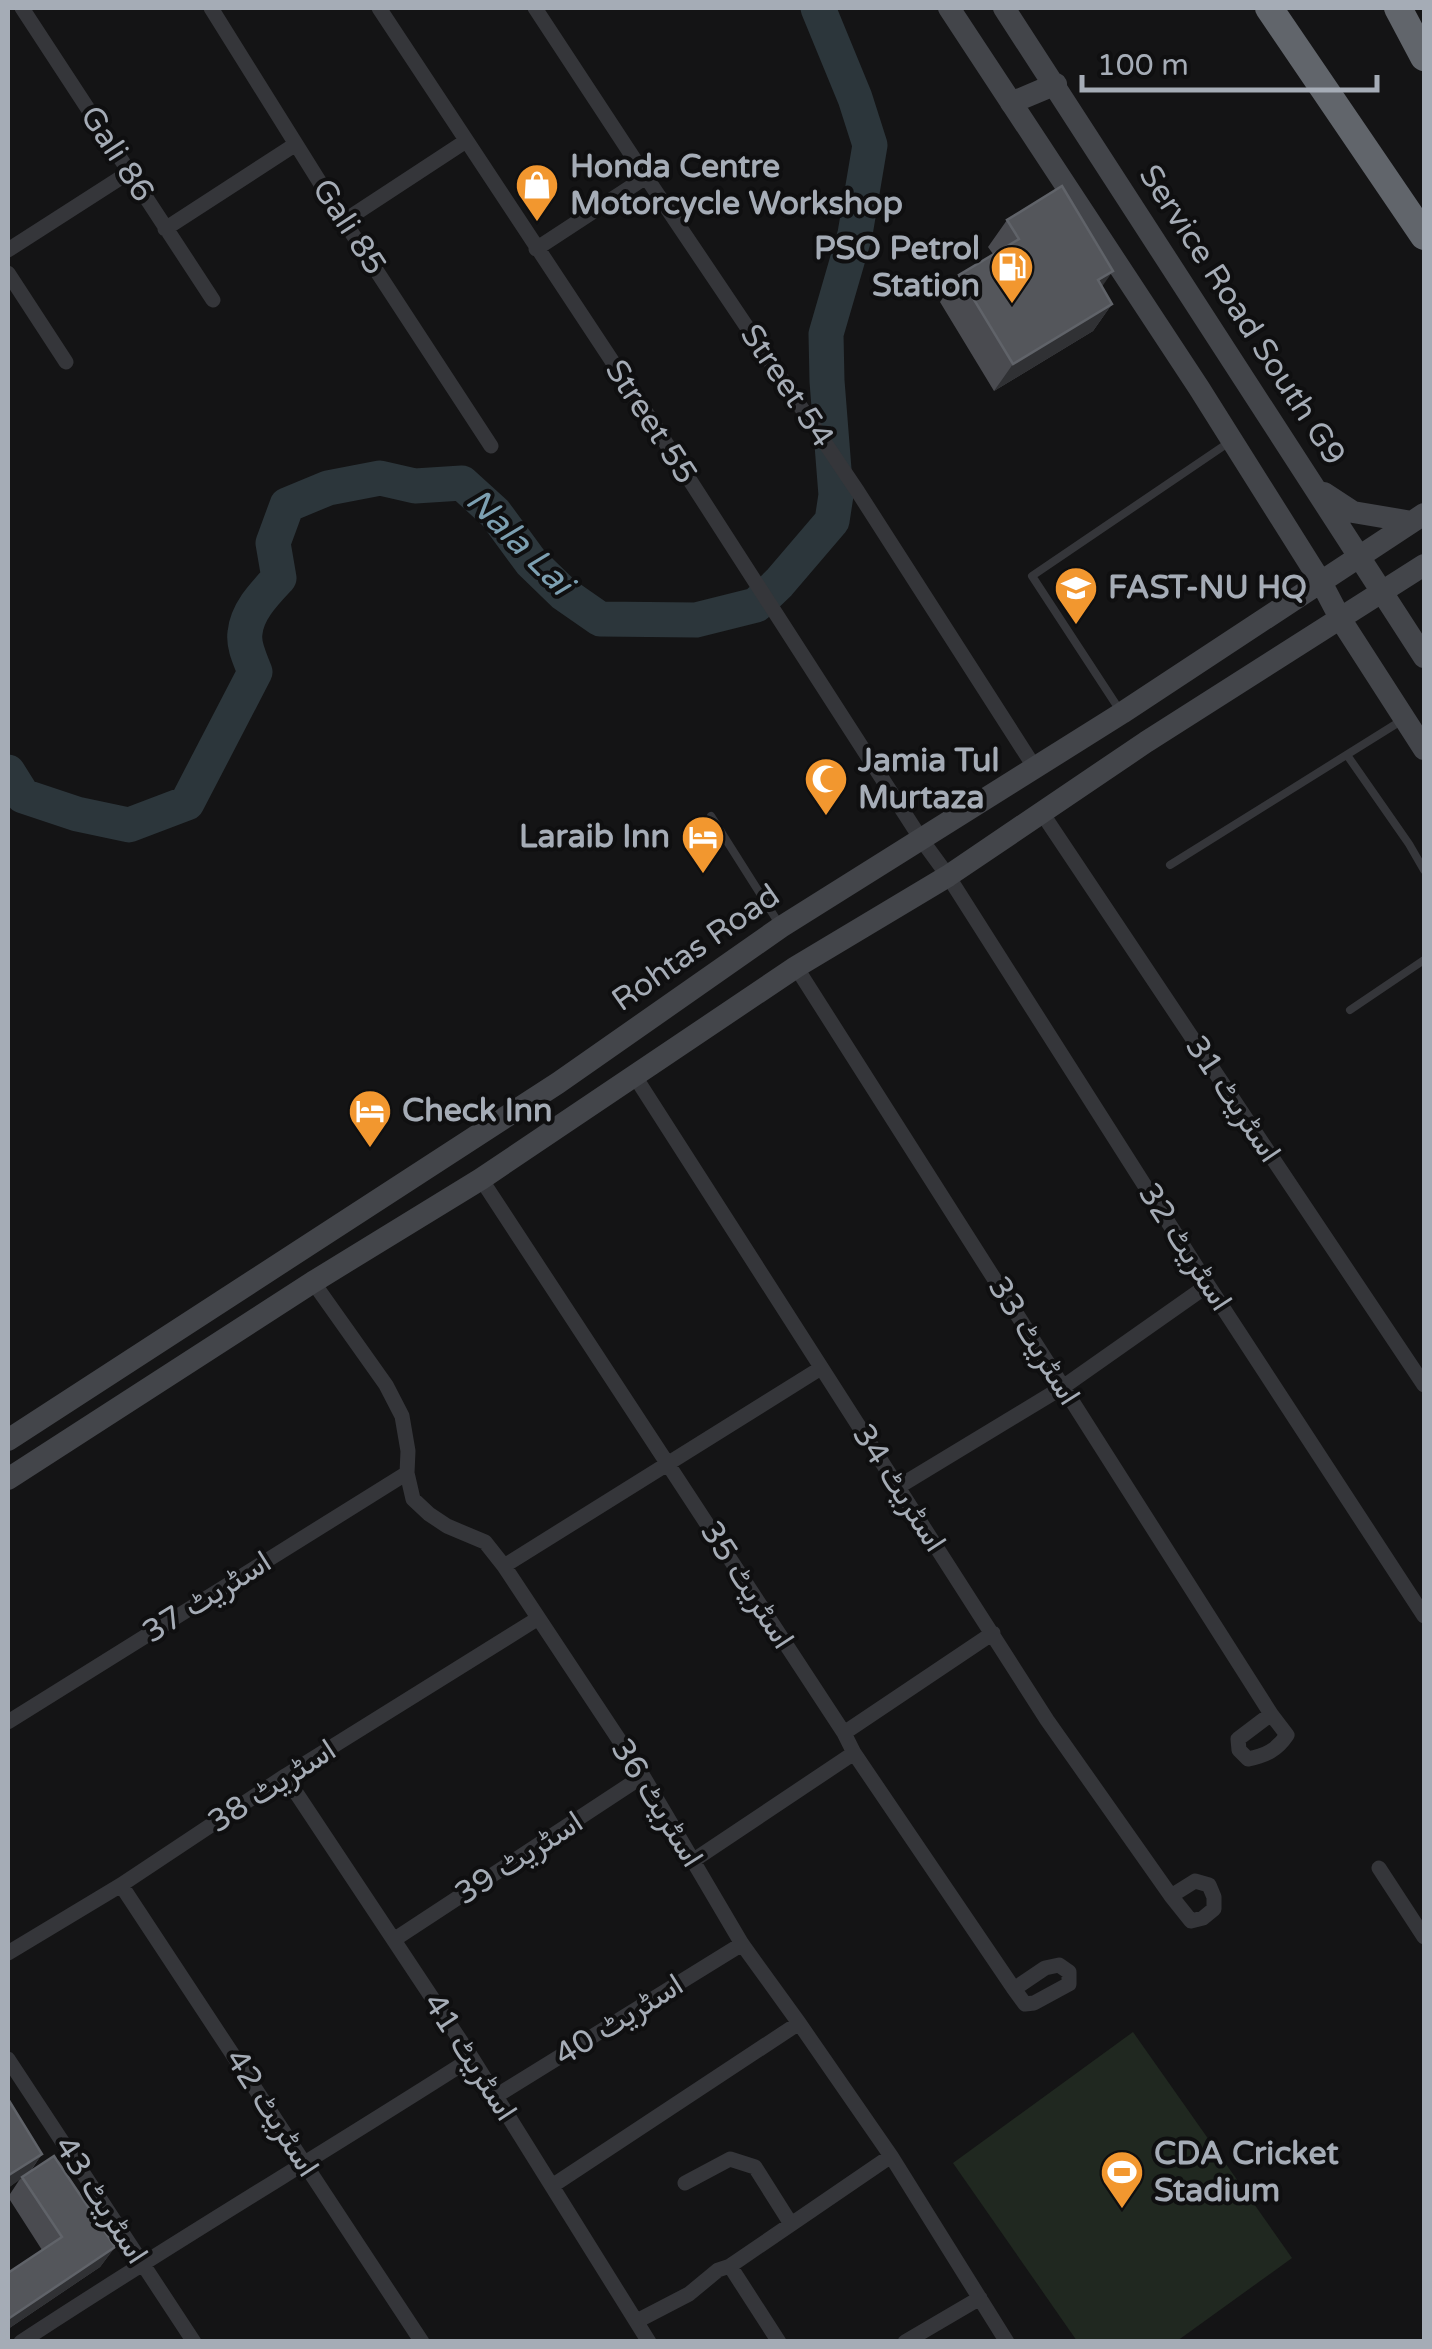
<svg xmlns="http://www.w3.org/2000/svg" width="1432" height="2349" font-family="'Varela Round',Vazirmatn,sans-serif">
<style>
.green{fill:#202820}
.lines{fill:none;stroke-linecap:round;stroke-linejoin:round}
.river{stroke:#2c363b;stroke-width:35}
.lane{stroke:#35363a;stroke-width:8}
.street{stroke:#35363a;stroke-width:15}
.secondary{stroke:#43454a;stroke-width:22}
.highway{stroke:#61656b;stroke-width:28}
.wall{fill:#4a4b50}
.shaded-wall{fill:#303134}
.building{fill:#54565b;stroke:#606369;stroke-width:2.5}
.labels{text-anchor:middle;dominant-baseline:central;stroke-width:8;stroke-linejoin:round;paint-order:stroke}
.street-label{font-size:32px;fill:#a5acb6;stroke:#0f0f10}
.poi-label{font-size:32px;font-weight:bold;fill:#a5acb6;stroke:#0f0f10;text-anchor:start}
.water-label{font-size:35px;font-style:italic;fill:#7c9fb1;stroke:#0f0f10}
</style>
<rect width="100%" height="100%" fill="#141415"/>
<path class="green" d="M1133,2032l159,226 -115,83h-100l-124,-178z"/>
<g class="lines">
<path class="river" d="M8,772l15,24 54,18 52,11 58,-22 68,-131c-4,-11 -12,-26 -10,-39 2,-22 20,-40 34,-55l-6,-35 14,-38 41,-17 52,-10 35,8 47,-3 33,30 36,49 33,32 36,25 96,1 60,-15 23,-22 53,-62 4,-26 -9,-114 -1,-47 29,-100 15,-89 -15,-47 -37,-90"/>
<path class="lane" d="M1119,709l-87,-133 196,-133
M1347,755l62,89 15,26
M711,816l67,106
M1170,865l234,-146
M1350,1010l74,-50"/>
<path class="street" d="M22,8l191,292
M211,8l133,213 147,225
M379,8l274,415 268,416 27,37 260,409 216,331
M535,8l111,169 212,315 177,276
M344,221l122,-80
M165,229l131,-85
M536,249l110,-72
M8,250l120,-77
M8,273l58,89
M1042,813l382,572
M796,967l475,747 16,21c-10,15 -22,21 -39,24l-9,-9 -1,-11 33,-25
M634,1075l413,645 124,176 20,25 12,-3 11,-9v-12l-5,-12 -14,-4 -24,15
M481,1179l363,554 10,20 160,236 11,15 9,-1 35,-19v-12l-10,-7 -14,3 -31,21
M313,1282l73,103 16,31 6,35 -1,22 6,26 16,15 18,12 38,16 19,24 139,210 99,168 57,79 92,133 116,186
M898,1487l165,-100 145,-102
M504,1566l317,-198
M8,1722l399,-249
M844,1733l149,-100
M285,1776l187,282 177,284
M694,1860l160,-107
M1379,1868l45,69
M121,1885l301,457
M395,1939l248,-163
M8,1953l113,-68 164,-109 252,-157
M8,2059l186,283
M496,2096l246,-152
M685,2183l45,-24 25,8 36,57
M552,2186l247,-163
M730,2266l49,76
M637,2321l52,-27 29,-24 12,-4 161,-110
M21,2342c149,-98 301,-188 451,-284
M905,2342l75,-44"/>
<path class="secondary" d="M949,8l250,380 122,194 20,38 83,129
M1004,8l420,649
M1011,103l45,-19
M1324,493l29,19 59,10
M8,1440l550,-357 223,-156 341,-214 302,-199
M8,1479l305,-197 168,-103 315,-212 152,-91 198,-134 278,-177"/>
<path class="highway" d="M1269,8l155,228
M1398,8l26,49"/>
</g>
<path class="wall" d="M1007,220l95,67 10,17 -19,27 -99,60 -54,-89 19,-27 34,-21 -5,-7z
M8,2099l34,55 -12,18 85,75 -15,20 -92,62v-56l34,-23 -34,-53 12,-18 -12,9z"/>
<path class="shaded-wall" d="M1113,271l-19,27 4,-18z
M1112,304l-19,27 -99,60 19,-27z
M42,2154l-14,20 -20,14 1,-13z
M115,2247l-15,20 -92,62v-10z"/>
<path class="building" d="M1062,186l51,85 -15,9 14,24 -99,60 -54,-89 60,-36 -12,-19z
M8,2099l34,55 -33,21 -1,-1z
M54,2156l61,91 -107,72v-46l54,-36 -40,-60z"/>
<defs>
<g id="shop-pin" transform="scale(2.25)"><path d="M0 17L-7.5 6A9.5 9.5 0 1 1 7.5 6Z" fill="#f2972f" stroke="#0f0f10"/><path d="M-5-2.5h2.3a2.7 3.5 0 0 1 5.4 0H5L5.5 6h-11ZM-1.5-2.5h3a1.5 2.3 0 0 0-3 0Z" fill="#fff"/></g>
<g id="fuel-pin" transform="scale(2.25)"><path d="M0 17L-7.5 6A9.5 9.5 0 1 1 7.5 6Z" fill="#f2972f" stroke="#0f0f10"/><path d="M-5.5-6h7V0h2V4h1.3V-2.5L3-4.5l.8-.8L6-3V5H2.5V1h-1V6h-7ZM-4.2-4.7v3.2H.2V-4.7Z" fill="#fff"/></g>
<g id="university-pin" transform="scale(2.25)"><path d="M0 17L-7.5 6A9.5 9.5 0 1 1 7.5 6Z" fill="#f2972f" stroke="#0f0f10"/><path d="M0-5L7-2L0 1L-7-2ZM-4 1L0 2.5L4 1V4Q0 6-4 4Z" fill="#fff"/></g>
<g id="mosque-pin" transform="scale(2.25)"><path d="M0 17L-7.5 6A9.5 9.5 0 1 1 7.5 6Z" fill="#f2972f" stroke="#0f0f10"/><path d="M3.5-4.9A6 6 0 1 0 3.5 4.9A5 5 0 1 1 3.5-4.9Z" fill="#fff"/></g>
<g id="hotel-pin" transform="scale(2.25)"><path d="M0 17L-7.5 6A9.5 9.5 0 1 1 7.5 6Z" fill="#f2972f" stroke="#0f0f10"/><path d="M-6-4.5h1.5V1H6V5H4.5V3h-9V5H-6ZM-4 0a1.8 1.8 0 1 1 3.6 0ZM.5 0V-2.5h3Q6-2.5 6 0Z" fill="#fff"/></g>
<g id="stadium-pin" transform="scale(2.25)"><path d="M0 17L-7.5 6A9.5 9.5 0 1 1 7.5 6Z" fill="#f2972f" stroke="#0f0f10"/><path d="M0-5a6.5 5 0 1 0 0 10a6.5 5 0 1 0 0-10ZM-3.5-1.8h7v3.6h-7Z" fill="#fff"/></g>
</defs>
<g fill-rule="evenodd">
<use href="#shop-pin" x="537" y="185"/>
<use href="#fuel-pin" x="1012" y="267"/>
<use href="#university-pin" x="1076" y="588"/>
<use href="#mosque-pin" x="826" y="779"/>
<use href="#hotel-pin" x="703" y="837"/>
<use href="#hotel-pin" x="370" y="1111"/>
<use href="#stadium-pin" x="1122" y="2172"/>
</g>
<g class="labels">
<g class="street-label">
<text transform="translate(117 154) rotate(57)">Gali 86</text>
<text transform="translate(349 227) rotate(57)">Gali 85</text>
<text transform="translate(1242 315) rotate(57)">Service Road South G9</text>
<text transform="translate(787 386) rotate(56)">Street 54</text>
<text transform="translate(651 422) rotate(57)">Street 55</text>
<text transform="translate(696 948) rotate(-35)">Rohtas Road</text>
<text transform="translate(1233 1099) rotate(56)">اسٹریٹ 31</text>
<text transform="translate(1185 1247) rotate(57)">اسٹریٹ 32</text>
<text transform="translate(1034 1341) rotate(58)">اسٹریٹ 33</text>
<text transform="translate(899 1488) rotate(57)">اسٹریٹ 34</text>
<text transform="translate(747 1585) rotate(57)">اسٹریٹ 35</text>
<text transform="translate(207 1597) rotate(-32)">اسٹریٹ 37</text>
<text transform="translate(272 1786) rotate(-33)">اسٹریٹ 38</text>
<text transform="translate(657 1803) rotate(58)">اسٹریٹ 36</text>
<text transform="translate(519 1858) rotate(-33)">اسٹریٹ 39</text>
<text transform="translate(619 2020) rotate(-32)">اسٹریٹ 40</text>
<text transform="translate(470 2057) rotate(57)">اسٹریٹ 41</text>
<text transform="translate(272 2113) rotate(57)">اسٹریٹ 42</text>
<text transform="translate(101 2200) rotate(57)">اسٹریٹ 43</text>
</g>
<g class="poi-label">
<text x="570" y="167">Honda Centre<tspan x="570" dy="37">Motorcycle Workshop</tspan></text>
<text x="980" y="249" text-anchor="end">PSO Petrol<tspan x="980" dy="37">Station</tspan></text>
<text x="1108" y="588">FAST-NU HQ</text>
<text x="858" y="761">Jamia Tul<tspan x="858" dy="37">Murtaza</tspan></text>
<text x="670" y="837" text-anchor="end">Laraib Inn</text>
<text x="402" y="1111">Check Inn</text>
<text x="1154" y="2154">CDA Cricket<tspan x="1154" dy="37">Stadium</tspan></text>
</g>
<g class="water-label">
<text transform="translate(519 542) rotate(45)">Nala Lai</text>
</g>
</g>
<rect width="1432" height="2349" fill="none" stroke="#a5acb6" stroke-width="20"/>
<path d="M1082 75v15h295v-15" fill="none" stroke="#a5acb6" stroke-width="5"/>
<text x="1097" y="75" font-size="30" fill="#a5acb6" stroke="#0f0f10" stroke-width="8" paint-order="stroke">100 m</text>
</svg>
